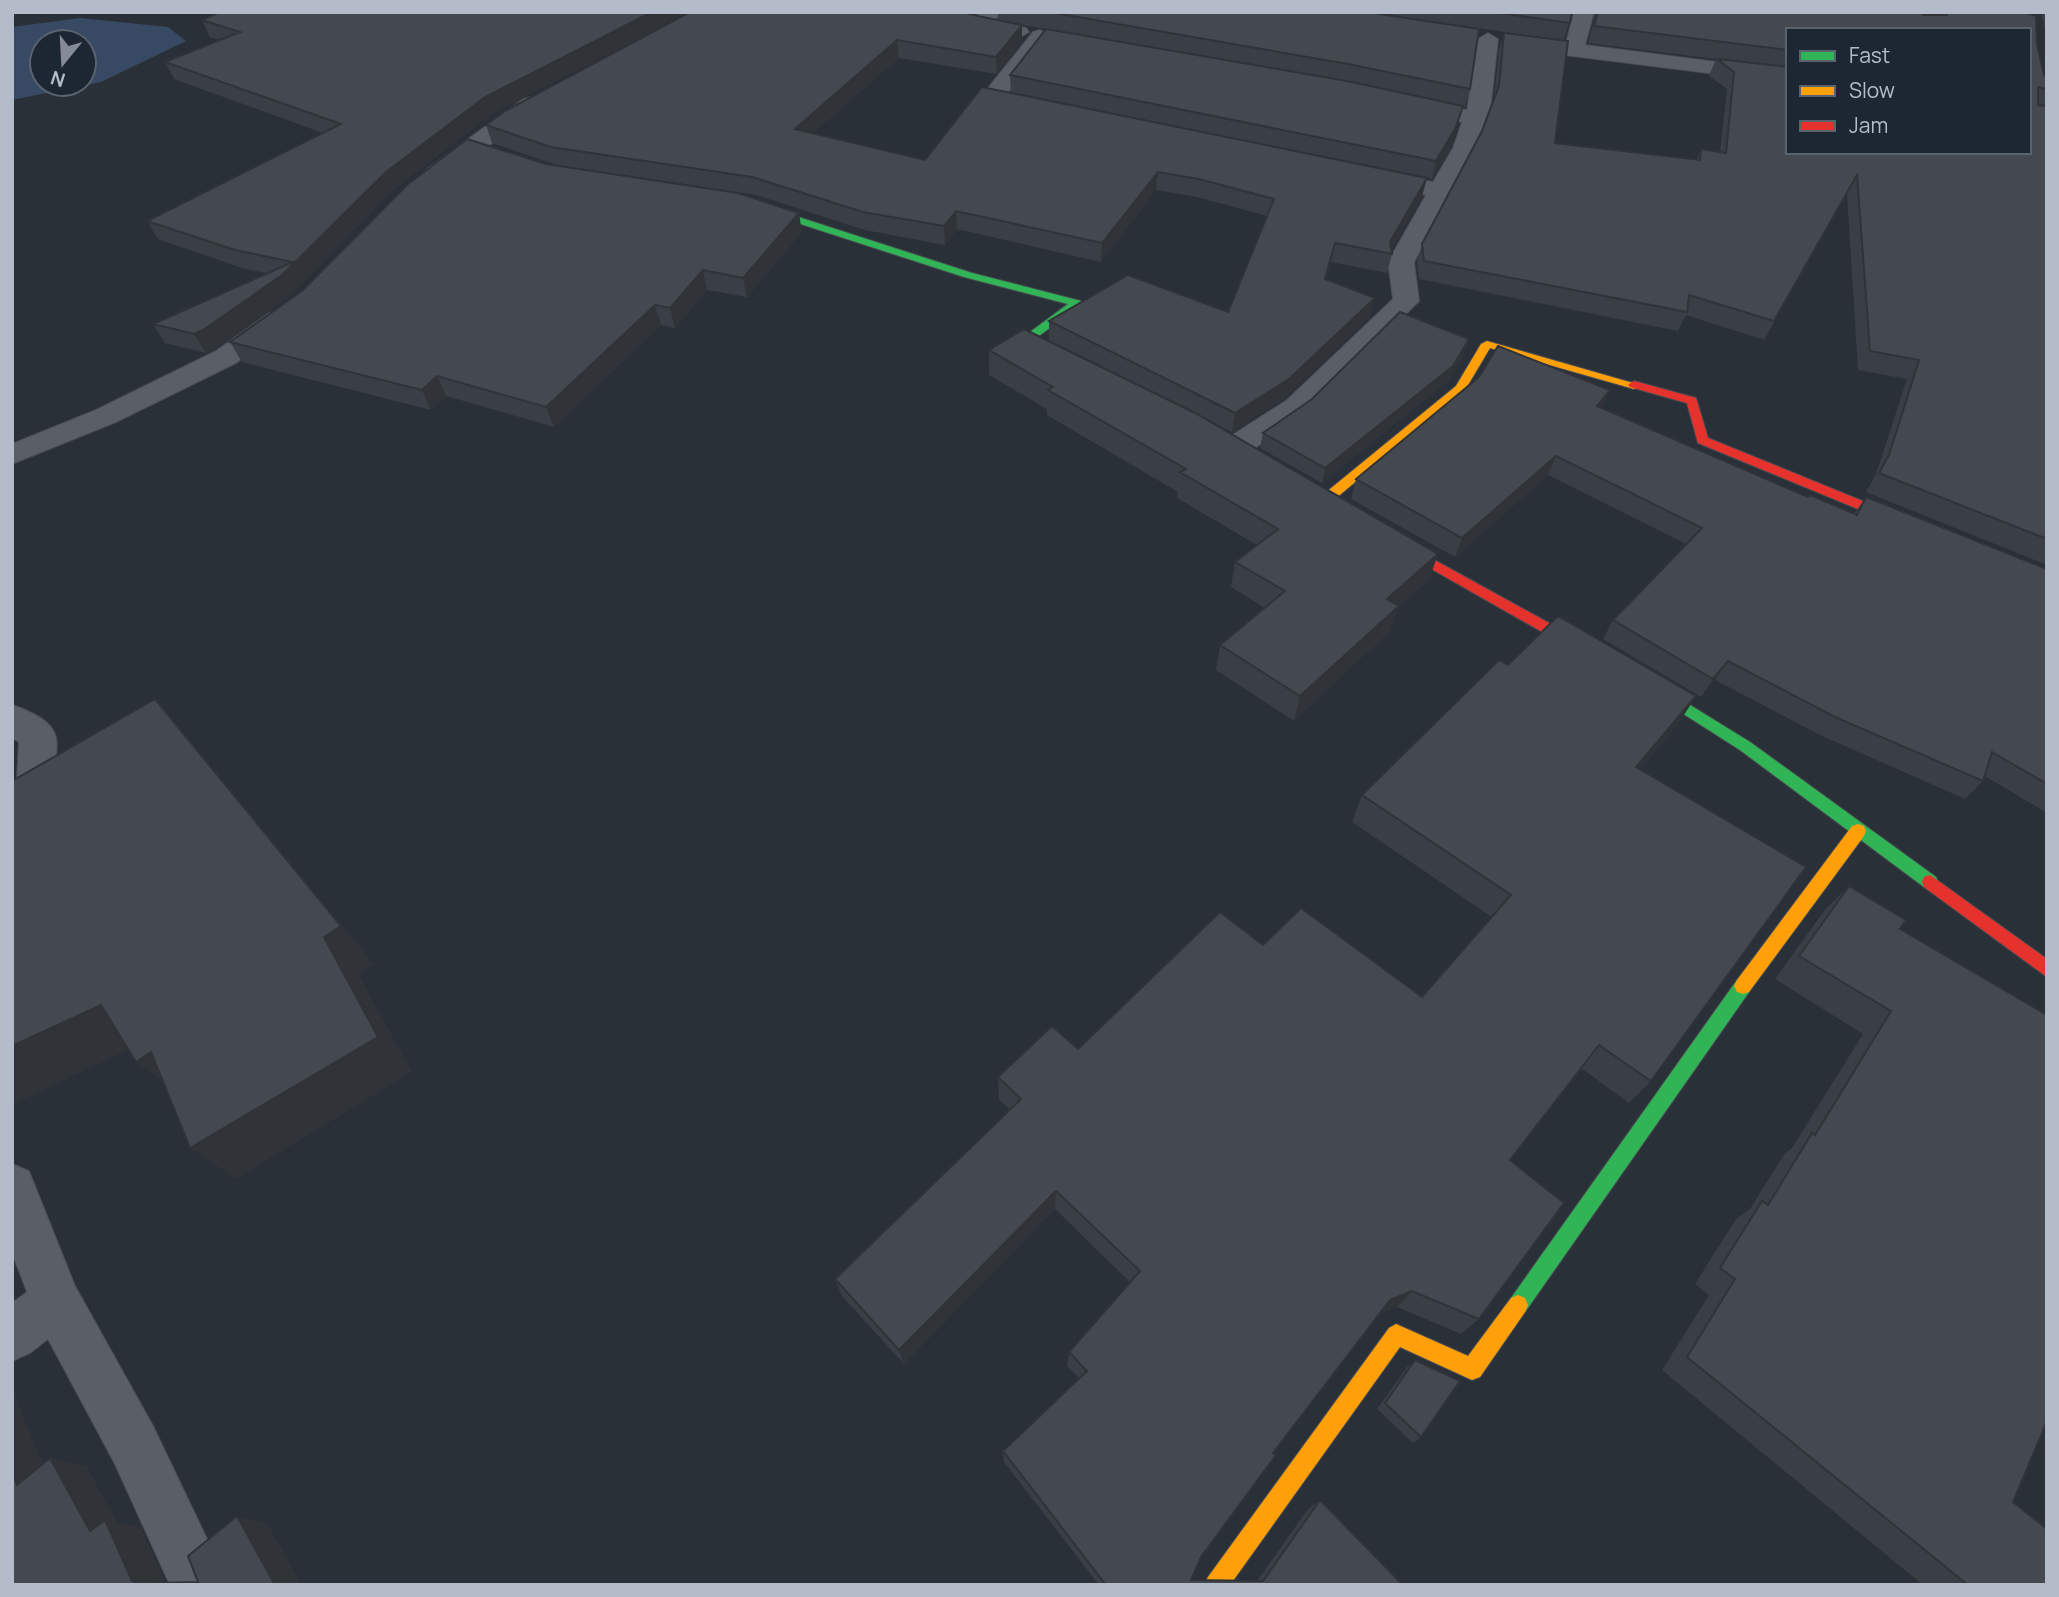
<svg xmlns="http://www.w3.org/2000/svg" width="2059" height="1597" font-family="Manrope,sans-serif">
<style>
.water{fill:#384963;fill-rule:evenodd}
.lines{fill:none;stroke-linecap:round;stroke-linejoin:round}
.street-casing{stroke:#484c53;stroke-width:2}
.fast-casing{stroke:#484c53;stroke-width:2}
.slow-casing{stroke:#484c53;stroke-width:2}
.jam-casing{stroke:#484c53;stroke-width:2}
.street{fill:#5a5e66;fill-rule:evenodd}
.fast{fill:#30b455;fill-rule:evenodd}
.slow{fill:#ff9f0a;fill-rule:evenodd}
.jam{fill:#e5322d;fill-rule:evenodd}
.wall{fill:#3a3f45;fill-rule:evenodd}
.shaded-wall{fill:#303338}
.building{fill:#444950;stroke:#303338;stroke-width:2}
</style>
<rect width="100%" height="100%" fill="#2a3038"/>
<path class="water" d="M80,18l88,9 18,14 -85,41 -89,18v-73zM42,42h42v42h-42z"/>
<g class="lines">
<g class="street-casing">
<path id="street" d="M980,12h22l-9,10 33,6 3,4 -10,6 -48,-9 -3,-4z
M1574,12h20l-9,33 203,26v12l-272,-34 -10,-6 10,-6 50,6z
M1915,12h20l1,18h-20z
M1040,30l10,6 -44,59 35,7 3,5 -3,5 -8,2 -49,-11 -3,-5 3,-5 49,-61z
M1488,33l10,6 -7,64 -16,45 -61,114 5,39 -112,111 -62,43 -11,2 -11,-2 -4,-7 4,-7 64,-41 106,-101 -5,-37 38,-67 -61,-13 -4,-5 4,-5 8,-2 60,12 20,-34 9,-26 -62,-13 -3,-5 11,-7 59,13 11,-71z
M531,97l11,7 -3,5 -96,70h-16l-4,-5 4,-5 96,-70z
M279,311l10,2 3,6 -3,6 -53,38 -120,59 -104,42v-20l84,-34 120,-59 53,-38z
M12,705c13,4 34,13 41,25 6,9 3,21 3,31 -2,36 -4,70 -44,84v-43l4,-5 3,-55 -7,-4z
M12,1164l17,7 46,115 78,140 76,159h-59l-55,-121 -67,-125 -18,14 -18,8v-58l15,-11 -15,-39z"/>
</g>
<g class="fast-casing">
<path id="fast" d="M749,201l223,72 109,28v4l-49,36 34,18 -10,2 -38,-20 50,-37 -104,-27 -219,-71v-4z
M1643,676l107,66 186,135 2,5 -2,5 -6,2 -6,-2 -184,-137 -102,-65 -2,-4z
M1743,978l6,2 3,6 -3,6 -224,320 -7,3 -7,-3 -3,-7 3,-7 226,-318z"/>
</g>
<g class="slow-casing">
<path id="slow" d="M1487,341l153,44 -6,4 -144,-41 -25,42 -136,114h-10v-6l137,-112 25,-42z
M1858,824l6,2 2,5 -2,5 -115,156 -6,2 -6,-2 -3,-6 3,-6 115,-154z
M1518,1295l7,3 3,7 -3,7 -45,65 -8,3 -72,-33 -170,238h-26l4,-8 181,-249 7,-4 72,32 43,-58z"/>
</g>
<g class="jam-casing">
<path id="jam" d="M1634,381l62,17 12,40 206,84 2,3 -7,4 -5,-1 -206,-85 -11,-40 -57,-16 -2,-2z
M1389,535l209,115 2,4 -2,4h-10l-204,-116v-6z
M1930,875l117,84v18l-123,-90 -2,-5 2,-5z"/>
</g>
<use href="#street" class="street"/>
<use href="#fast" class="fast"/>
<use href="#slow" class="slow"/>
<use href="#jam" class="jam"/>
</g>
<path class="wall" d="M690,12h287l-3,3 24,5v-8h574l-8,28 -9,103 141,17 5,-11 19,3 7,-63 -18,-13 7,-17 -128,-16 8,-31h327v3h14v-3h92l15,63 3,1v489l-181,-73 10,-18 31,-95 -49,-9 -11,-176 -83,146 -78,-25 -8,16 -259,-52 -2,-17 5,-18 60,-113 12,-32 5,-49 5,-17 57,7 -187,-27 96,76 -5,18h-2l-12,40 -19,32 -421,-87 -1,-17 67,-41 -60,-10 5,18 -25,32 -98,-16 -86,75 112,27 57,-73 440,110 -31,54 1,3 -5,19 -56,-11 -5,17 44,38 -85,81 -53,34 -29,-15 226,163 -30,26 -9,25 -96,90 -78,-51 4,-25 45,-37 -34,-21 4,-25 22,-17 -80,-47 1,-6 -131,-77v-6l-58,-34v-25l162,41 -102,-51v-19l179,-9 39,-96 -70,-19 -41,-7 -55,72 -144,-33 -12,16 -80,-15 -109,-35 -199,-30 -65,-22 -6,-18zM1788,30l241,122h-241z
M2041,12h6v24z
M202,20l289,95 -98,75 -101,104 -77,55 -9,4 -41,-10 -12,-19 114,-51 -22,-4 -87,-30 -11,-18 176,-88 -149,-54 -9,-17 55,-22 -10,-3z
M546,164l256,68 -55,65 -40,-7 -32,38 -14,-3 -107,102 -108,-31 -15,14 -189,-48 -12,-20z
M1464,354l-16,27 -126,102 -62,-35 3,-15 49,-34z
M1602,408l206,89 46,17 12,-17 181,72v244l-62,-37 -2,5 -18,18 -145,-64 -105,-55 -14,17 -98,-58 10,-19 73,-76 -138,-69 -93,82 -104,-58 5,-20z
M1508,665l188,31 -18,28 -38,45 11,312 -22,22 -48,-35 -71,92 -31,159 -18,15 -64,-27 -18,7 -106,139 -72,104 -10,23 66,1 51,-72 12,-9 83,85h-304l-95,-123 -1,-11 76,-73 -12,-12 2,-14 61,-70 -75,-73 -151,155 -62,-68 -7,-17 175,-169 -11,-11 -1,-22 80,-28 185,-104 159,52 70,-80 -140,-95 10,-27z
M1849,886l51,43 113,573 34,83h-124l-261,-215 47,-75 -14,-11 41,-65 14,-10 35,-56 7,-5 71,-114 -88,-55 49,-68z
M1415,1360l6,77 -8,6 -36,-34 30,-42z"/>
<path class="shaded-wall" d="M652,12h37l-198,103 -98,75 -101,104 -77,55 -9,4 -12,-19 88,-59 104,-103 99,-75z
M1022,25v17l-25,32 -1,-17z
M897,40l2,18 -102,89 -2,-18z
M1463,106l-12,41 -19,32 4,-18z
M1158,172l-2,18 -55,72 1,-19z
M1427,178l-5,19 -32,57v-12z
M956,211l1,18 -12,16 -1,-19z
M799,213l3,19 -55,65 -4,-19z
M1335,243l-4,19 -10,35 4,-18z
M703,270l4,20 -32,38 -5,-20z
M1375,298l-5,19 -85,81 -53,34 3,-19z
M655,305l6,20 -107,102 -8,-20z
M1469,339l-5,15 -16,27 -126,102 3,-15z
M437,376l9,20 -15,14 -9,-20z
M1610,390l-8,19 -5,-3z
M1556,456l-8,19 -93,82 7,-19z
M1438,554l-9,26 -30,26 -9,25 -96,90 6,-25 87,-97z
M1728,661l-13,19 -14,17 12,-18z
M1696,696l-18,28 -60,70 18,-27z
M155,699l37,43 182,222 -15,11 53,97 -176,107 -46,-31z
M101,1005l46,36 -135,64v-59z
M151,1052l32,44 -47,-34z
M1056,1191l-1,18 -151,155 -5,-14z
M1412,1291l-15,16 -21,8 14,-15z
M12,1389l43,104 -38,-8 -5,-12z
M50,1458l37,9 30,55 24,5 26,58h-28l-7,-4 -42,-50z
M237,1516l30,7 35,62h-27z"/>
<path class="building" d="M220,12h432l-167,85 -99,75 -104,103 -79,55 -9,4 -41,-10 140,-62 -58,-12 -88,-29 194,-97 -176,-62 75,-30 -38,-12z
M690,12h278v2l54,11 -26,32 -99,-17 -102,89 130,31 57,-73 445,91 -37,64 2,12 -57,-11 -10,36 50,19 -86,81 -54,34 -186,-92 79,-46 100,37 46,-113 -75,-20 -41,-7 -56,71 -146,-32 -12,15 -81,-14 -111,-35 -201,-30 -65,-22 19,-14z
M1049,12h318l112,17 -9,60 -122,-25z
M1492,12h80l-2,11z
M1598,12h325v3h24v-3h82v2l7,2 1,28 7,31 3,1v13l-9,-2v18l9,1v433l-168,-66 10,-18 30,-95 -49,-9 -13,-176 -83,146 -85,-26 -2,17 -263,-51 -2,-17 60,-113 17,-45 5,-53 64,8 -13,102 145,17 1,-11 25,4 8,-81 -17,-13 71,8v85h241v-122h-241v20l-194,-24z
M1046,29l301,52 116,25 -8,23 -19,32 -426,-86z
M467,139l79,25 192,29 61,20 -56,65 -40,-8 -33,38 -15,-3 -109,102 -109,-31 -15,14 -192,-48 73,-52 104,-105z
M1400,312l69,27 -16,27 -128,102 -62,-35 49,-34z
M1024,329l171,84 243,141 -51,45 12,7 -99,90 -80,-51 65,-54 -50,-29 43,-33 -98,-57 6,-3 -138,-79 5,-3 -64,-37z
M1498,346l112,44 -13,16 211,91 2,-2 47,20 9,-18 181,72v215l-55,-32 -9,29 -148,-64 -107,-56 -15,18 -100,-59 89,-92 -146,-72 -94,82 -106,-59 123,-102z
M1558,616l138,80 -60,71 170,100 -155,214 -52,-36 -89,115 54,43 -85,116 -67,-28 -22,9 -117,153 3,2 -75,102 -10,23 72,1 57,-81 83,85h-297l-103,-134 84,-80 -18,-19 71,-81 -84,-80 -157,159 -64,-71 186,-180 -23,-22 54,-51 26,23 142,-137 43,33 38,-37 121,89 89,-102 -149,-100 137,-135 9,5z
M155,699l186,227 -17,11 54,100 -188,111 -39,-96 -15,10 -35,-57 -89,41v-265z
M1849,886l57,34 -6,9 147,86v406l-34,81 34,27v56h-79l-281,-228 48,-78 -15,-11 42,-67 6,4 44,-72 3,2 76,-124 -92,-55z
M1415,1360l45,21 -39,56 -36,-34z
M50,1458l40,73 15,-11 27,61 6,2 1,2h-127v-112l5,12z
M237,1516l38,69h-122l3,-2 42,-1 -10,-26z"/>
<rect width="2059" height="1597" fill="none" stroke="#b4bcc9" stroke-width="28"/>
<rect x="1786" y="28" width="245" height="126" fill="#1d2633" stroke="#59626f" stroke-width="2"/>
<rect x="1800" y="51" width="35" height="10" fill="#30b455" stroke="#59626f" stroke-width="2"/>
<text x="1849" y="63" font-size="21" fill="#b4bcc9">Fast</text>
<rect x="1800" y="86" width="35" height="10" fill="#ff9f0a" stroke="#59626f" stroke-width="2"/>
<text x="1849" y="98" font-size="21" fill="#b4bcc9">Slow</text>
<rect x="1800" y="121" width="35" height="10" fill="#e5322d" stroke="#59626f" stroke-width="2"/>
<text x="1849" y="133" font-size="21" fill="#b4bcc9">Jam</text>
<g transform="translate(63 63) rotate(198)"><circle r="33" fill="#1d2633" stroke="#59626f" stroke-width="2"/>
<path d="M0-5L12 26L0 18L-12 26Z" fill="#848b96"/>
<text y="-10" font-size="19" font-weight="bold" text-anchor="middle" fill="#b4bcc9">N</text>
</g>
</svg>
